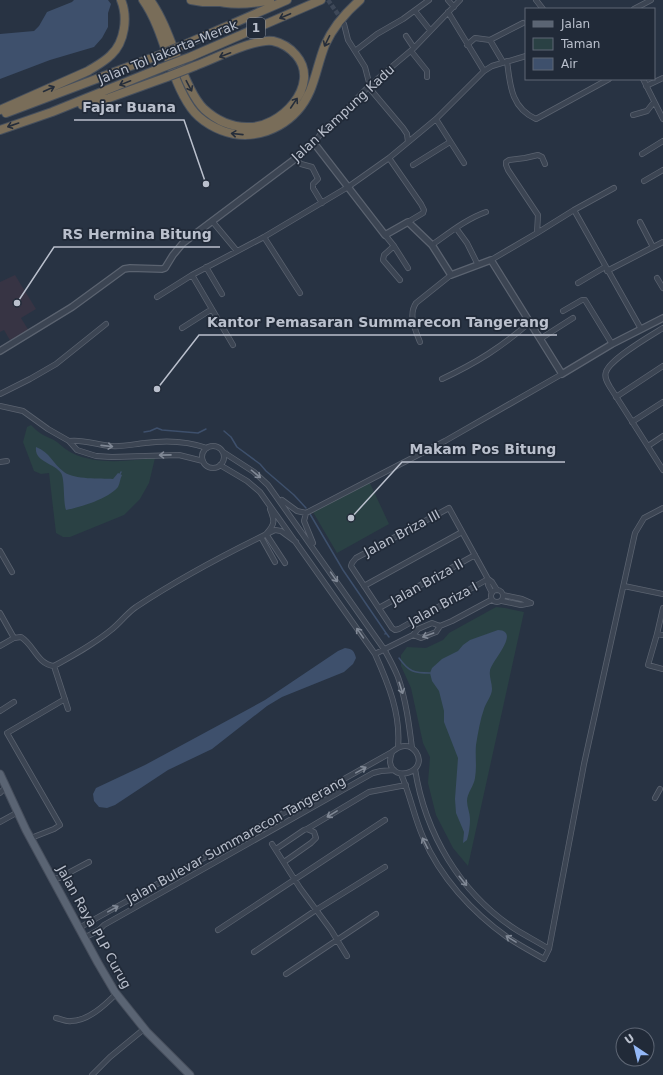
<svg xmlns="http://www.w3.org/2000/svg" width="663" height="1075" font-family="'DejaVu Sans',sans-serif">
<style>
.medical{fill:#373444}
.green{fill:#2a4144}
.water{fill:#3e506c}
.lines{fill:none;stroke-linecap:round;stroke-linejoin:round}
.stream{stroke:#3e506c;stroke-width:1.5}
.minor-tunnel{stroke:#3e4858;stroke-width:4.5;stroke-dasharray:4.5 2;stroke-linecap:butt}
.minor-casing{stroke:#5b6370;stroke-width:6}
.tertiary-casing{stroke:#5b6370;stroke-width:8}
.primary-casing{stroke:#464e5c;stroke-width:9}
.motorway-casing{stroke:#47505d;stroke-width:10}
.minor{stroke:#3c4553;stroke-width:4.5}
.tertiary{stroke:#3c4553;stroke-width:5.5}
.primary{stroke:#5a6473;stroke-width:7}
.motorway{stroke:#796d59;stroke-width:8}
.motorway-bridge-casing{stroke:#47505d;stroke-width:10;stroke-linecap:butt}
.motorway-bridge{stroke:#796d59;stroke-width:8}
.oneway{stroke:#252d3a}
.oneway2{stroke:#818996}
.labels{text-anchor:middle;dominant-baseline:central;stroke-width:3.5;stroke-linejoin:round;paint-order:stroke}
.shield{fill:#212a38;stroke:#8c93a0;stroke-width:1}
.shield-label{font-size:12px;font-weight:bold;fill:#bac0cd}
.street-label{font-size:13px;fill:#bac0cd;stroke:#212a38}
.leader{fill:none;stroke:#bac0cd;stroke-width:1.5}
.callout-dot{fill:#bac0cd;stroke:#212a38;stroke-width:1.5}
.callout-label{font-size:14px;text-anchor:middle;font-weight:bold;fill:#bac0cd;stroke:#212a38;stroke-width:3.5;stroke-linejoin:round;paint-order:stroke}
</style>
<rect width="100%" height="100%" fill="#283343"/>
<path class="medical" d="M15,275l21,34 -15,9 8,13 -18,11 -7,-12 -4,2v-50z"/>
<path class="green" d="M31,425c3,3 6,6 9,8 5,4 12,5 17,9 5,4 9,8 15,11 25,12 56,8 83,5l-6,25 -9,16 -16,16 -54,22h-7l-7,-4 -7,-60 -8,1 -7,-3 -11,-29 4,-15z
M369,481l20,43 -52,29 -24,-41z
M496,607l9,1 19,4 -56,254 -15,-18 -17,-33 -8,-32 2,-26 -7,-14 -12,-55 -10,-22v-11l6,-8 19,1 17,-8 6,-7z"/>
<path class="water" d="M74,0h34l3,4 -3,9v14l-6,11 -8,9 -44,13 -50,19v-45l34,-3 5,-5 8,-14 25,-10z
M36,447c14,5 17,17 28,25 11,8 36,6 49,7l5,-6 4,2c-2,4 -2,8 -4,12 -10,12 -37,20 -52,23 -3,-10 -1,-31 -5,-37 -7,-10 -27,-11 -25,-26z
M498,630c24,1 -8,33 -8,41 -1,6 2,12 2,18 0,7 -6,13 -8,20 -4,11 -6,24 -8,36 -1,11 1,22 -1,33 -1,8 -8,15 -8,23 0,6 3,12 3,18 0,7 -1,14 -3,21l-4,3 1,-11 -8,-19 -1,-14 3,-41 -14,-36v-11l-5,-20 -7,-10 -2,-8 2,-5 10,-9 16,-8 5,-6 7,-5z
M345,648c8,1 9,3 11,10l-3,6 -9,8 -62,25 -15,9 -55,43 -44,21 -53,35 -8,3 -8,-1 -5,-6 -1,-7 3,-6 49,-23 100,-54 20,-11 73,-49z"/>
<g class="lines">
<path class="stream" d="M224,431l7,6 6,10 23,17 6,7 28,24 12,13
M144,432l6,-1 7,-3 5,2 36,3 8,-4
M120,474l1,-2
M310,514l33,56 43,63
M385,634l1,-1 3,4
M399,658c10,14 15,15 31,15"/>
<path class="minor-tunnel" d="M328,0l14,20"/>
<g class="minor-casing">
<path id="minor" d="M448,0l6,7
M536,0l7,9
M634,9l17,-9
M415,11l15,19
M448,12l36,59
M344,24l4,16 17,27 6,23 32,38 4,6 1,8
M406,36l8,12
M490,40l13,22
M467,45l8,-7 15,2 33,-17
M355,51l22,-17 26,-15 26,-19
M411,51l16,20v6
M507,61c3,24 4,47 29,58l73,-40
M643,79l20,40
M646,86l17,-8
M633,115l14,-4 7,-9
M436,119l28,44
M314,143l8,-11 17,-15 30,-31 45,-38 46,-48
M642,154l21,-13
M389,158l32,46 3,6 -1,3 -15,9
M295,159l6,5 11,3 6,12 -5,5v4l9,15
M413,165l37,-23
M644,181l19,-11
M614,188l-40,22 67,119
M212,221l25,30
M640,222l13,25
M456,228l11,15 11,22
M537,233l37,-23
M385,235l9,11 -10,9 -1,5 17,20
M264,237l36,56
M432,245c17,-12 34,-26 54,-33
M394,246l14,22
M491,260l46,-27 1,-18 -30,-45 -2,-5v-3l3,-2 16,-2 13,-3 4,2 3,7
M206,267l16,27
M607,271l56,-29
M192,275l41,70
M657,278l6,10
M578,283l27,-16
M157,297l35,-22 72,-38 84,-50 41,-29 47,-39 48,-48 8,-5 34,-10
M563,311l19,-11h3l27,44
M182,328l30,-19
M663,328c-13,8 -53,31 -57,44 -2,5 1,10 4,15l53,83
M540,339l33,-21
M420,342c-5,-13 -12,-27 -4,-39l35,-28
M442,379c34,-16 60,-32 88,-57
M0,394l30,-15 26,-15 50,-40
M616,397l47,-31
M0,406l23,5 25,18 21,12 8,9 19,6 16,1 67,-2 24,6
M632,422l31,-20
M69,441c15,-2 27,4 42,5 12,1 23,-2 34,-3 21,-3 42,-2 62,5
M648,446l15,-10
M202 457a11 11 0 1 1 22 0a11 11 0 1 1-22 0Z
M223,452l31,20 14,13 116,164c5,9 10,18 14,28 8,23 11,47 14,71
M0,462l7,-1
M220,465l27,16 13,11 115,162c13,29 26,60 23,93
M282,500l15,11 9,2 139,-72 117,-67
M306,513l-2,8 9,22
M267,533c9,-10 7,-13 3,-24
M266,534l19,29
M261,537l14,25
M0,551l12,21
M488,579l-89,50 -4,1 -3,-2 -41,-62 1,-3 4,-5 93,-50 39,71 4,3 5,8
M488,579v6l4,8
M364,586l98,-54
M624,586l39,8
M491 596a6 6 0 1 1 12 0a6 6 0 1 1-12 0Z
M503,595l19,4 9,4
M502,601l19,4 10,-2
M379,608l96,-53
M663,608l-6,26 6,1
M0,613l14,25
M657,634l-9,31 15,4
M413,635l8,3 15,-6 4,-6
M0,646l14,-8 7,-1c13,8 16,27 33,29 20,-11 40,-22 57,-36 9,-7 15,-16 25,-23 44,-29 91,-54 139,-77l6,1 15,11
M375,654l38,-19 5,-6 14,-6 8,3 12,-5 39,-21
M54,666l14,43
M0,711l14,-9
M415,769c10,64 45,124 100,160 11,7 23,13 34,20
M401,774c9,20 13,43 22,63 17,40 49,75 84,100 12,8 25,15 37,22l5,-10 35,-185 51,-231 9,-15 19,-10
M0,793l6,-6
M655,798l5,-9
M0,822l18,-10
M307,829l62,-37 37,-7
M31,838l23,-9 6,-4 -53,-92 58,-34
M272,844l28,44 31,42 16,26
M276,849l28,-19 3,-1 7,3 2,6 -5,5 -27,19
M52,878h7l30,-16
M79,928l313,-176c7,-6 17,-10 24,0 13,19 -23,32 -26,10 0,-3 1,-7 2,-10
M218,930l167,-110
M84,938l15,-8 5,-5 269,-152 8,-2 13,-1
M254,952l62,-42 69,-43
M286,974l90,-60
M56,1018c5,1 10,4 15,3 17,0 34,-16 45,-27
M92,1075l18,-18 34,-28"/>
</g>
<g class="tertiary-casing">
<path id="tertiary" d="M0,351l72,-44 52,-38 6,-1 32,1 3,-1 8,-13 10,-12 112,-84 19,-16 71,92 23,-13 24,23 19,30 40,-15 71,114 50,-30 51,-26"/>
</g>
<g class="primary-casing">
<path id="primary" d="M0,774l26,56 72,133 17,29 32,40 43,43"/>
</g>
<g class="motorway-casing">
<path id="motorway" d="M143,0c23,33 25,75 48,108 9,13 27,23 43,26 32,5 63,-13 76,-43 6,-14 9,-31 15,-46 8,-18 20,-32 35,-45
M150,0c18,25 26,61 40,88 4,8 8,15 14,21 12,11 26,18 43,18 33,2 75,-42 49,-72 -6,-7 -14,-12 -23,-14 -18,-3 -59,18 -78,25
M191,0l12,2h15
M212,0c19,6 40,4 58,0
M186,44l101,-44
M190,57l131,-57
M82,105l27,-7 58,-21
M0,110l88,-39c8,-5 16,-9 23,-16 14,-13 17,-38 10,-55
M6,113l151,-57
M0,130l52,-18 109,-44"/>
</g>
<use href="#minor" class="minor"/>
<use href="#tertiary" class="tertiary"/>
<use href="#primary" class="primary"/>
<use href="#motorway" class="motorway"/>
<g class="motorway-bridge-casing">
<path id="motorway-bridge" d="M157,56l29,-12
M161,68l29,-11
M167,77l28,-11"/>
</g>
<use href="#motorway-bridge" class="motorway-bridge"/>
</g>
<defs><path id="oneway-shaft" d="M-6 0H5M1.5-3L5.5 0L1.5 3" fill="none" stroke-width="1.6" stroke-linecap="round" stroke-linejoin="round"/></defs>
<g class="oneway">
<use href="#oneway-shaft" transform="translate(285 16) rotate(157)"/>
<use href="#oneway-shaft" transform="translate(327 41) rotate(116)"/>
<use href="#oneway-shaft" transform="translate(225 55) rotate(159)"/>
<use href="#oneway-shaft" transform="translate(125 83) rotate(158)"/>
<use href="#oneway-shaft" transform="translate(189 86) rotate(62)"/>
<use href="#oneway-shaft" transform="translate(49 89) rotate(-24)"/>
<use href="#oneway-shaft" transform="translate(294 103) rotate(-56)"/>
<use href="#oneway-shaft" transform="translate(13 125) rotate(161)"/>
<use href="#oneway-shaft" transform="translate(237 134) rotate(-174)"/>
</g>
<g class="oneway2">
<use href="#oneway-shaft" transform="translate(107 446) rotate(6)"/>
<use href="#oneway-shaft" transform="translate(165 455) rotate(179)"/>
<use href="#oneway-shaft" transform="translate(256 474) rotate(39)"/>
<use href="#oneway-shaft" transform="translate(334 577) rotate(55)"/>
<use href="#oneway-shaft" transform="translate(360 633) rotate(-125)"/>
<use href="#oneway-shaft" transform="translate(428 635) rotate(160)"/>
<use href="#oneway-shaft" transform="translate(401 688) rotate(72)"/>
<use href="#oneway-shaft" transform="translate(361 770) rotate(-29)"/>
<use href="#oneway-shaft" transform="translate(332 814) rotate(149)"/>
<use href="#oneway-shaft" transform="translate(425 843) rotate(-117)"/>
<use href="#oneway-shaft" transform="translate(463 881) rotate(51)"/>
<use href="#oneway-shaft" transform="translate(113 909) rotate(-29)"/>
<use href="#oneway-shaft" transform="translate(511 939) rotate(-148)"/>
</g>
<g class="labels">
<rect class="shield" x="247" y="18" width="18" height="20" rx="3"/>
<g class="shield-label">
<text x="256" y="28">1</text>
</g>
<g class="street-label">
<text transform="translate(168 52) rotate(-22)">Jalan Tol Jakarta–Merak</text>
<text transform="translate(343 113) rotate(-43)">Jalan Kampung Kadu</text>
<text transform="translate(402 533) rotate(-28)">Jalan Briza III</text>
<text transform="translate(427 582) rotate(-29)">Jalan Briza II</text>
<text transform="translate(443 604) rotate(-29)">Jalan Briza I</text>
<text transform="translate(236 840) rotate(-29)">Jalan Bulevar Summarecon Tangerang</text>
<text transform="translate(94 927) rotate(61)">Jalan Raya PLP Curug</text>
</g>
</g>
<path class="leader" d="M206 184L184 120H74M17 303L54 247H220M157 389L199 335H557M351 518L402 462H565"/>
<g class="callout-dot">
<circle cx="206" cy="184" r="4"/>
<circle cx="17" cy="303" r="4"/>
<circle cx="157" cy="389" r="4"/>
<circle cx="351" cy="518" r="4"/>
</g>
<g class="callout-label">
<text x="129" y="112">Fajar Buana</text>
<text x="137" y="239">RS Hermina Bitung</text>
<text x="378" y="327">Kantor Pemasaran Summarecon Tangerang</text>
<text x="483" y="454">Makam Pos Bitung</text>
</g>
<rect x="525" y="8" width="130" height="72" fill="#212a38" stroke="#5e6674"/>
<rect x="533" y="21" width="20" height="6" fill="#5a6473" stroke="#5e6674"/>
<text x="561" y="28" font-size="12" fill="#bac0cd">Jalan</text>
<rect x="533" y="38" width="20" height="12" fill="#2a4144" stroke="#5e6674"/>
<text x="561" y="48" font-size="12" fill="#bac0cd">Taman</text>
<rect x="533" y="58" width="20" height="12" fill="#3e506c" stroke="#5e6674"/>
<text x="561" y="68" font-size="12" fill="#bac0cd">Air</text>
<g transform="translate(635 1047) rotate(325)"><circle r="19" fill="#212a38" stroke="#5e6674"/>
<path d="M0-3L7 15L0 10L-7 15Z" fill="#94b8f7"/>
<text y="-6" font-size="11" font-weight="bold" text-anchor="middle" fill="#bac0cd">U</text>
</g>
</svg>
